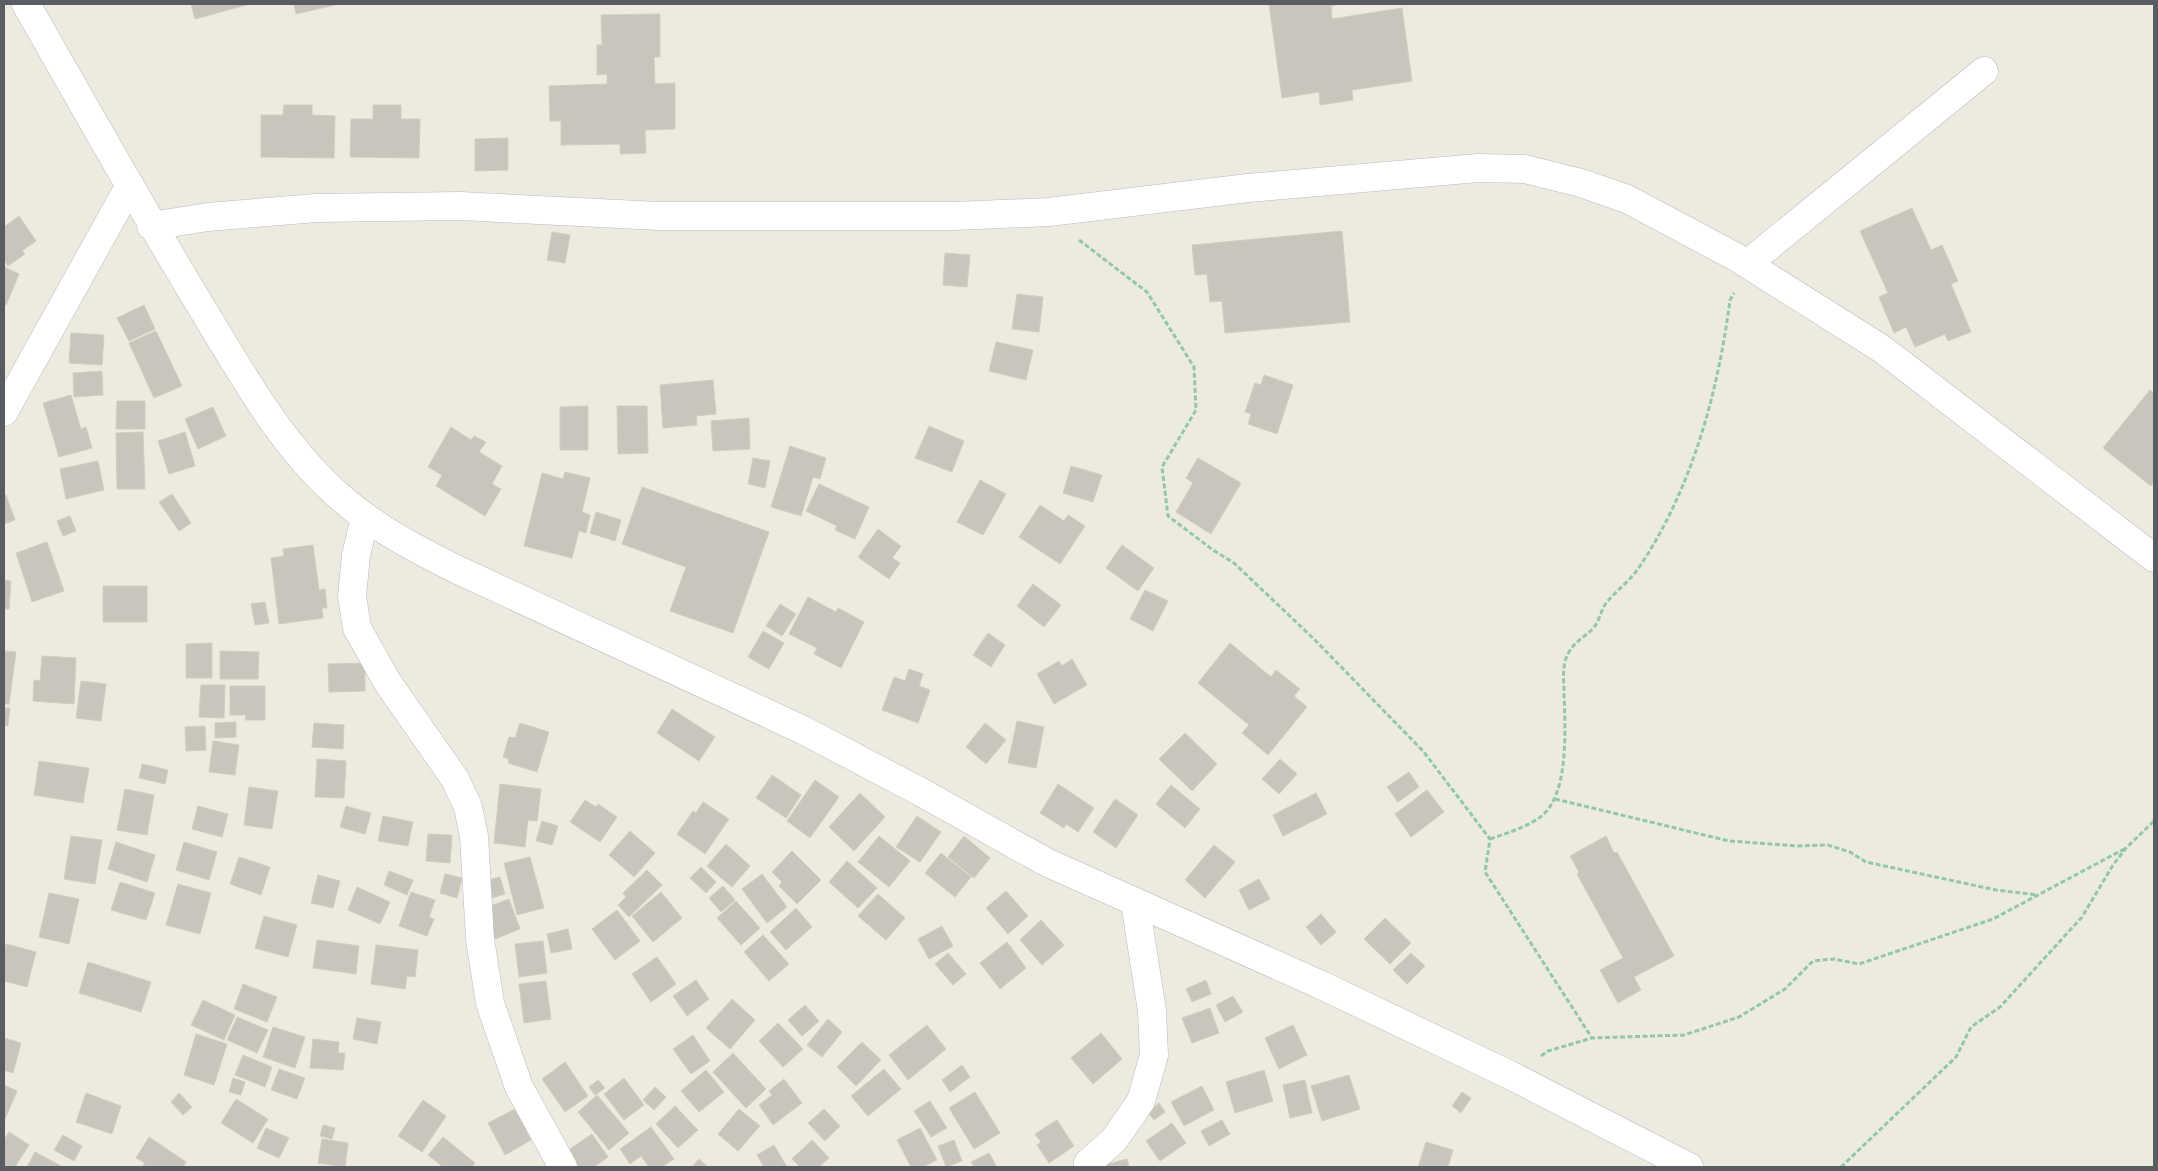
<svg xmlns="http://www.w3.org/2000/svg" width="2158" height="1171" font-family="Signika,sans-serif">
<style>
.building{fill:#c8c5bd;stroke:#d2cdbe}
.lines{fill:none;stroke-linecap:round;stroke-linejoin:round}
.street-casing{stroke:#b8bac0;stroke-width:29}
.path{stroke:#93c8a6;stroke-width:3;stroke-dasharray:5 2.5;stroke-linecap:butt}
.street{stroke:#fff;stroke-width:28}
</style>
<rect width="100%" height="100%" fill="#edebe0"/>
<path class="building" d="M191,4h59l-55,15z
M294,4h45l-43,10z
M1269,4h71l-9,2 1,13 70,-11 10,73 -60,9 1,10 -33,5 -1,-13 -37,6z
M660,14v43h-6l1,27 20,-1v46l-30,1 1,23 -26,1v-10l-59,1v-24h-11l-1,-35 58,-2v-10l-10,1v-30h5l-1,-30z
M284,105h28v10l23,1 -1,42 -73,-1v-42h22z
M373,105h28v14h19l-1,39 -69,-1 1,-38h22z
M508,138v32l-33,1v-32z
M1912,208l19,42 11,-5 16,36 -7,3 20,48 -23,9 -3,-7 -30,13 -9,-20 -12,6 -15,-36 9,-4 -28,-62z
M19,216l17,25 -14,10 3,3 -17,12 -4,-6v-33z
M1342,231l8,91 -125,11 -3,-32 -12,1 -3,-28 -12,1 -3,-30z
M552,232l18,3 -5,28 -18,-3z
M945,253l25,2 -3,32 -24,-2z
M4,267l15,7 -13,31 -2,-1z
M1017,294l26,3 -4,35 -27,-3z
M144,305l11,24 -26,12 -12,-23z
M156,331l26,55 -28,12 -25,-55z
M71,333l33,2 -2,30 -33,-2z
M996,342l37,8 -7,30 -37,-9z
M102,371l1,24 -29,2 -1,-24z
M1264,375l29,10 -16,49 -29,-10 3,-10 -6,-2 10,-29 6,2z
M713,380l3,34 -20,2 1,9 -34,3 -3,-43z
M2150,390l4,3v89l-3,4 -48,-38z
M71,395l10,34 5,-2 6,21 -33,9 -16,-54z
M117,401h28v28h-29z
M588,406v44h-28v-43z
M617,406h30l1,47 -30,1z
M213,407l13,29 -28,13 -13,-30z
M749,418l1,31 -37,2 -2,-30z
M929,426l35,15 -12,31 -37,-14z
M451,427l20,13 3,-4 12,6 -7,10 23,14 -10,18 9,5 -16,27 -49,-30 6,-11 -14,-8z
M143,432l2,57h-28l-1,-56z
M185,432l10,34 -26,8 -11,-33z
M790,446l36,12 -6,21 -7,-2 -12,39 -30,-9z
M753,458l17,3 -5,27 -17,-4z
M1198,458l43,25 -30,51 -35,-22 17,-29 -7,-5z
M98,461l6,29 -38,9 -6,-30z
M1071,466l31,9 -9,27 -30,-9z
M565,472l25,6 -8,34 8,3 -4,18 -7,-2 -7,27 -48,-12 18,-73 21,6z
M980,480l26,14 -23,41 -26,-13z
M819,484l50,23 -14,32 -20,-9 2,-4 -31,-15z
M642,487l127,45 -36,101 -63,-22 16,-44 -64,-23z
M172,494l19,29 -12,8 -20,-29z
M6,495l9,25 -11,4v-28z
M1040,505l24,16 4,-6 17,11 -25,38 -41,-27z
M596,512l25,8 -6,21 -25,-8z
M70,516l6,15 -13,5 -6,-15z
M878,529l23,17 -9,12 8,5 -11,16 -31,-22z
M47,542l17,49 -32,11 -16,-49z
M313,545l6,45 6,-1 2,19h-5l1,10 -44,6 -8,-66 13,-2 -1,-7z
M1122,545l32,23 -16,23 -32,-23z
M4,580l7,1 -2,28h-5z
M1033,584l28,21 -17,22 -27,-21z
M103,586h44v36h-44z
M1145,590l23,11 -15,30 -23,-12z
M808,597l28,15 2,-4 26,14 -23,46 -27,-14 3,-6 -28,-14z
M265,602l4,21 -14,2 -4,-21z
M780,604l16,10 -14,22 -16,-10z
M763,631l21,12 -15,26 -21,-12z
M988,633l17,12 -14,22 -18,-12z
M212,643v35h-26v-34z
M1230,643l41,34 5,-7 24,19 -6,7 13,11 -39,48 -26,-22 7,-8 -51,-42z
M4,651l12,1 -7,52h-5z
M220,651l39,1 -1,27h-38z
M42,656l34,2 -2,46 -41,-3 1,-21 6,1z
M1072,659l15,26 -33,19 -17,-30 22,-13 3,5z
M365,663v28l-36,1 -1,-28z
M909,669l14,5 -4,12 11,4 -12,33 -36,-13 12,-33 11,4z
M81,681l25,3 -5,37 -25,-3z
M201,685h24l-1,33 -25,-1z
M230,686h35v34h-20l1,-5h-16z
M4,708h6l-2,18 -4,-1z
M672,709l43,28 -16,24 -42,-28z
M1017,721l27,6 -8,41 -28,-5z
M236,722v15l-21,1v-15z
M314,723l30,2 -1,24 -31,-2z
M520,723l29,9 -12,40 -29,-9 1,-4 -6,-2 6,-20 6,1z
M985,723l21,17 -20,24 -20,-17z
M205,726l1,24 -20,1 -1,-24z
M1185,733l32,31 -25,27 -33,-32z
M213,741l26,4 -4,30 -26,-3z
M317,759l29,2 -2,37 -29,-1z
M1280,759l17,15 -18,20 -17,-15z
M39,761l50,7 -6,35 -49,-8z
M142,764l26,6 -3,14 -26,-6z
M1409,772l10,15 -21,15 -11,-15z
M772,775l29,20 -15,23 -30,-20z
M815,780l24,17 -29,41 -23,-17z
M500,784l41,5 -4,32 -9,-1 -3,27 -31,-4z
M1058,784l36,24 -16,24 -12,-8 -2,4 -24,-15z
M1171,785l29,24 -15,19 -29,-24z
M249,787l29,4 -6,38 -28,-4z
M125,789l29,6 -7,40 -30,-5z
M1427,790l17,22 -33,25 -16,-23z
M860,793l25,24 -31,34 -25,-24z
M1316,793l11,21 -44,22 -10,-21z
M1115,799l23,16 -22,33 -23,-16z
M585,800l11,7 2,-3 19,13 -17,25 -30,-20z
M703,802l26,17 -24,35 -28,-20 16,-23 3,2z
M198,806l30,8 -6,23 -30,-8z
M346,806l25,7 -6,21 -25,-7z
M383,816l30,6 -5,24 -30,-5z
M917,816l24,16 -21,30 -24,-15z
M542,821l16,5 -6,19 -16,-4z
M630,831l25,22 -21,24 -25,-22z
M428,834l24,1 -2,28 -24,-2z
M71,836l31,4 -7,44 -31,-5z
M879,836l31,25 -21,26 -31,-25z
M964,836l26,22 -16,20 -26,-21z
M1606,836l8,17 3,-1 57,104 -40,21 7,13 -23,13 -18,-33 23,-12 -46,-84 2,-2 -9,-16z
M116,842l39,13 -8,27 -39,-13z
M184,842l33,10 -8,28 -33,-10z
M726,844l24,22 -18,21 -25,-21z
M1214,845l21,17 -30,36 -20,-18z
M792,851l29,29 -24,24 -18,-18 3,-4 -10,-10z
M941,853l30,24 -16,20 -30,-24z
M239,857l31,10 -9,28 -31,-11z
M530,857l14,51 -27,7 -13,-52z
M847,861l30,27 -19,20 -29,-26z
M701,867l15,15 -10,11 -16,-15z
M647,870l15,15 -33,32 -11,-12 8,-8 -3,-4z
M389,871l24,9 -6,15 -23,-10z
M445,874l17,4 -5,20 -17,-5z
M762,874l25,33 -20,16 -25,-34z
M318,875l22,6 -7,27 -22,-5z
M500,877l5,17 -13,4 -5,-18z
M1259,879l11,20 -21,11 -10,-20z
M120,882l35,11 -9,27 -35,-10z
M178,884l33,9 -11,41 -34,-9z
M723,886l12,14 -14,12 -12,-14z
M357,887l33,15 -10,22 -32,-14z
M1006,891l22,25 -20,18 -22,-26z
M411,892l24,8 -6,17 5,2 -7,17 -28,-10z
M661,892l21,26 -29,24 -21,-26z
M49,893l30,6 -10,45 -30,-7z
M878,894l27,24 -19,22 -28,-24z
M509,899l11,30 -25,10 -10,-31z
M736,901l24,27 -19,17 -24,-27z
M796,908l16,19 -26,23 -16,-18z
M617,910l23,31 -25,19 -23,-31z
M1321,914l15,18 -15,13 -15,-18z
M264,916l33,9 -9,32 -33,-9z
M1385,918l26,25 -21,21 -26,-25z
M1041,920l23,25 -22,20 -22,-25z
M942,926l11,20 -24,13 -11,-20z
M568,929l4,20 -21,4 -4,-19z
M763,935l26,29 -20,17 -25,-29z
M317,940l42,6 -3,28 -43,-6z
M543,941l4,32 -28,4 -4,-33z
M1007,942l19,26 -26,21 -20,-26z
M6,944l30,8 -9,35 -23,-6v-26z
M376,945l42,5 -3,27 -8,-1 -2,13 -34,-5z
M948,953l18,21 -13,11 -18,-21z
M1411,953l14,13 -18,18 -14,-14z
M657,957l19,27 -25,18 -19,-28z
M88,962l63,20 -10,30 -62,-19z
M696,980l13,19 -22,17 -14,-20z
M1206,980l5,14 -19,8 -6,-13z
M546,981l5,38 -27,4 -5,-39z
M243,984l34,13 -10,25 -33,-13z
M1233,996l10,16 -18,10 -9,-17z
M732,999l23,21 -25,29 -24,-21z
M203,1000l32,15 -11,25 -33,-15z
M805,1005l14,16 -17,15 -14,-16z
M1210,1008l9,25 -27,10 -10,-25z
M237,1017l31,13 -11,23 -30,-13z
M357,1018l24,4 -4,22 -24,-5z
M828,1019l14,13 -20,25 -15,-12z
M778,1023l25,26 -20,18 -24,-26z
M927,1025l19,24 -38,31 -19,-25z
M1293,1025l14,30 -28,14 -14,-31z
M273,1027l32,10 -10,31 -32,-11z
M1101,1033l21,26 -29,25 -22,-26z
M196,1034l31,10 -13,41 -30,-10z
M693,1035l17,26 -19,13 -18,-25z
M4,1038l17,5 -8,30 -9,-3z
M313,1039l26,3 -1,11h7l-2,17 -33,-2z
M862,1042l19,18 -25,26 -19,-19z
M733,1053l33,36 -20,19 -33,-36z
M243,1055l29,12 -7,20 -30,-12z
M565,1062l23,34 -23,16 -23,-33z
M962,1065l8,12 -20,15 -8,-12z
M279,1069l26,9 -8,21 -26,-9z
M884,1069l17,20 -33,27 -17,-20z
M706,1070l18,22 -25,20 -18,-21z
M1264,1070l9,31 -38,12 -9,-31z
M1349,1075l11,34 -38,12 -11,-35z
M233,1078l12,4 -4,13 -12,-3z
M624,1078l20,27 -20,15 -20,-26z
M784,1079l18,24 -29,22 -14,-20 13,-10 -3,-4z
M598,1080l7,8 -10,7 -6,-8z
M1305,1080l7,33 -22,5 -7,-33z
M4,1085l13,6 -12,28h-1z
M1202,1086l12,24 -30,16 -13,-24z
M655,1087l11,10 -12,13 -11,-10z
M975,1092l25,41 -26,16 -25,-41z
M1462,1092l9,6 -10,15 -9,-7z
M86,1093l35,13 -9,28 -36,-12z
M179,1093l13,14 -9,8 -12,-13z
M597,1095l32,38 -20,17 -31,-38z
M236,1099l32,20 -15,24 -32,-20z
M423,1100l23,16 -24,36 -24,-16z
M930,1101l17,27 -16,9 -17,-26z
M1159,1103l6,9 -11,8 -6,-8z
M675,1106l23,24 -20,18 -22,-24z
M515,1109l16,31 -26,15 -17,-32z
M739,1109l21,17 -22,25 -20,-17z
M824,1109l16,17 -15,15 -17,-18z
M1057,1120l17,26 -25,17 -12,-18 4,-3 -6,-8z
M1222,1120l8,14 -21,12 -8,-15z
M1172,1123l14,20 -26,18 -14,-20z
M323,1125l12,3 -3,11 -12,-3z
M651,1127l23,32 -12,8h-13l-8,-11 -11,8 -10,-15z
M266,1128l23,10 -10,20 -22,-10z
M920,1128l17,32 -15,7h-11l-14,-27z
M9,1132l20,13 -14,22h-11v-27z
M592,1134l16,23 -14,10h-16l-11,-16z
M63,1135l19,11 -8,15 -20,-11z
M149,1137l37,25 -3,5h-41l3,-4 -9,-5z
M443,1137l32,26 -3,4h-29l-15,-12z
M322,1139l26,4 -3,24 -27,-4z
M812,1140l17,18 -10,9h-19l-8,-8z
M954,1140l8,21 -16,6 -8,-21z
M1426,1142l27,8 -5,17h-30z
M774,1145l13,22h-23l-7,-12z
M35,1152l28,15h-36z
M989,1153l7,12 -4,2h-18l-3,-5z
M699,1159l9,8h-16z
M1127,1159l2,8h-33z"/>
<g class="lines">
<g class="street-casing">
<path id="street" d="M26,4c60,105 119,211 182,314 38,63 76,130 132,179 35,31 76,52 118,73l345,160 116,61 127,71 273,122 193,92 177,91
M151,226l57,-9 108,-9 144,-2 199,10h295l95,-4 199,-24 230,-20 47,1 56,14 46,16 109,58 146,92 272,209
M1747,264l237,-193
M4,412l126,-227
M365,518l-9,37 -4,41 5,32 31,55 67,96 13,28 6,29 6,103 10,64 29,84 44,80
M1088,1167v-4l26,-23 27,-39 13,-46 -2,-44 -17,-109"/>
</g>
<path class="path" d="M1079,240l68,52 47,75 2,43 -34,57 6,49 45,34 21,13 81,77 108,111 67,88 -5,33 107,166
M1555,799l174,42 69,5 30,-1 22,7 16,10 130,28 42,5
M1490,839c17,-6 34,-11 49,-21 31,-21 26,-91 25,-125 0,-15 -3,-31 7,-44 6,-9 17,-14 24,-23 5,-7 6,-17 12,-24 10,-12 24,-22 33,-36 52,-78 78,-173 90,-266l4,-7
M1541,1056l7,-5 44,-13 92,-3 55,-18 46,-28 28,-28 21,-2 25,5 134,-45 133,-71
M1841,1167l115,-110 15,-30 29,-20 82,-90 31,-52 13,-17 28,-27"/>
<use href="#street" class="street"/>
</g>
<rect width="2158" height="1171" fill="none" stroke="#595c62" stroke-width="10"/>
</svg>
